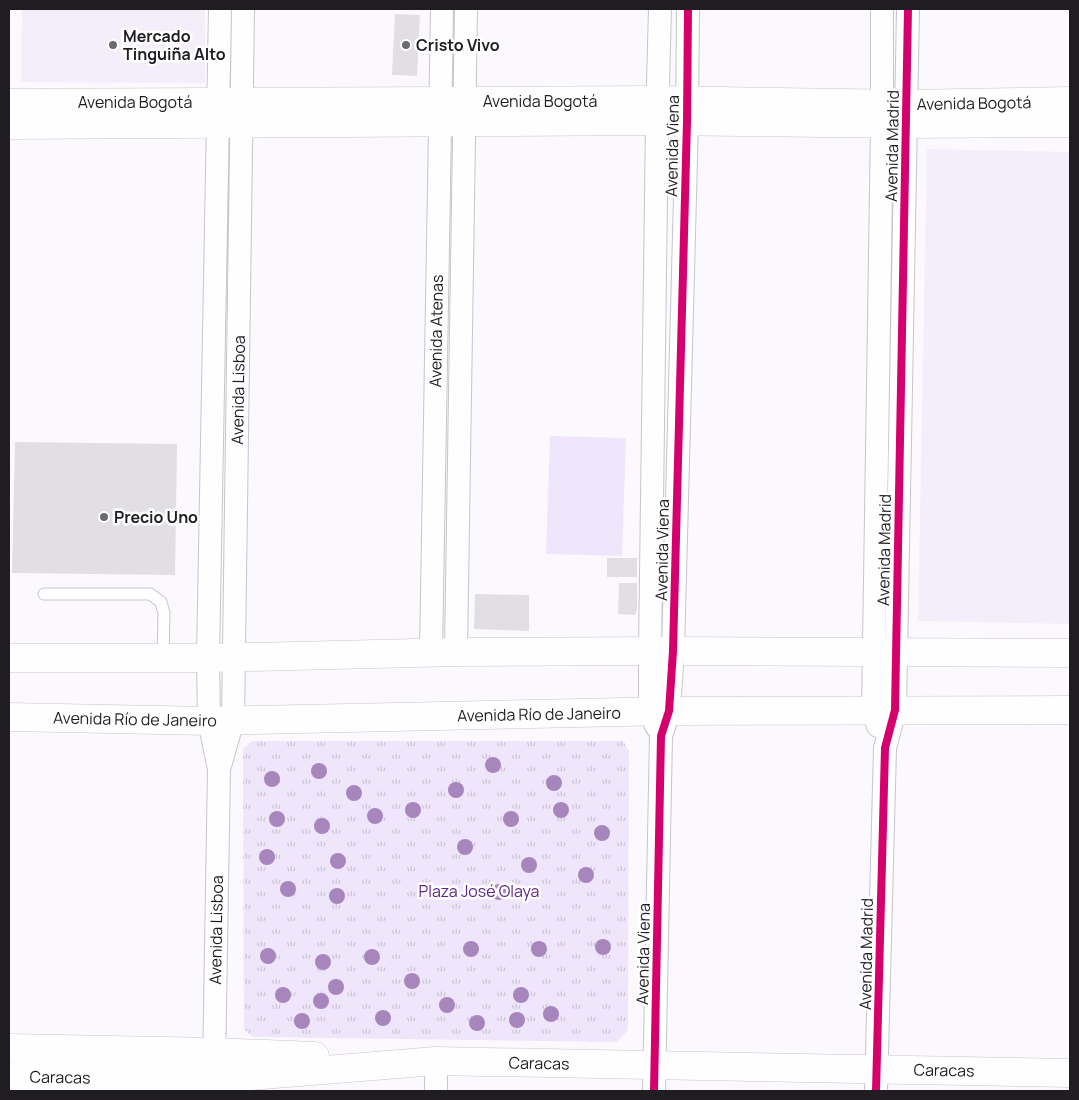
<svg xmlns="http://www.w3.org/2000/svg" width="1079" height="1100" font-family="Manrope,sans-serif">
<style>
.built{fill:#f4eefa}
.park{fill:url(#park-tufts)}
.garden{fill:#f0e6fb}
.building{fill:#e1dfe4}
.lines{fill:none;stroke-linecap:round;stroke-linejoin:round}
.service-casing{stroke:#c7c5ca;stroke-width:13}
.minor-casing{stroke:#c7c5ca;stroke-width:24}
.tertiary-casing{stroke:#c7c5ca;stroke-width:29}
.service{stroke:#fefeff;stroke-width:11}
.minor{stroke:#fefeff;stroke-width:22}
.tertiary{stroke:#fefeff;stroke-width:28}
.cycleway-casing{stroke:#fff;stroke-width:11}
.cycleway{stroke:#d6006c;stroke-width:8}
.tree{fill:#a686bd}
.poi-dot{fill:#6c6a6e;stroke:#fff;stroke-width:2}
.labels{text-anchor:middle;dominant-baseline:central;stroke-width:5;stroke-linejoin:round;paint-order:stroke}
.poi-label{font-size:16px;font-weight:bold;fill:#1f1d21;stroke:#fff;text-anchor:start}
.street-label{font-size:16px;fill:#1f1d21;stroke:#fff}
.park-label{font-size:16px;fill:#602788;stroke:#fff}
</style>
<defs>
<pattern id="park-tufts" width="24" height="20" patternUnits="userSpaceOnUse" patternTransform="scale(1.25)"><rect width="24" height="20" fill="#f0e6fb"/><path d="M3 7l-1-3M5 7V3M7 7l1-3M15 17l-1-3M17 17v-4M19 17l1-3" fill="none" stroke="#cdc5d7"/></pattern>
</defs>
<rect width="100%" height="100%" fill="#fbf9fe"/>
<path class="built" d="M22,9h183v74l-184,-1z
M927,149l143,3v472l-152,-3z"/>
<path class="park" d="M252,741h371l6,10 -1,279 -11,12 -364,-5 -9,-8 -1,-280z"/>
<path class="garden" d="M550,436l76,2 -4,118 -76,-2z"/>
<path class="building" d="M395,14l25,1 -3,61 -25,-1z
M15,442l162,2 -2,131 -163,-2z
M607,558h30v19h-30z
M619,583h18v27l-2,5 -17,-1z
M475,594l54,1v36l-55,-2z"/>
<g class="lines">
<g class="service-casing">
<path id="service" d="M44,594h106l11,8 3,11 -1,45"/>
</g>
<g class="minor-casing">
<path id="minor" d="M456,652l10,-643
M431,653l11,-644
M656,726l-6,-15v-59l7,-531 3,-112
M878,726l-5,-15 9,-587v-115
M220,766l13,-46 10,-711
M214,1068l5,-299 -10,-48 -1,-63 12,-649
M436,1091v-30
M654,1091l7,-355 8,-25 4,-60 14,-530 1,-112
M876,1091l9,-343 10,-38 13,-701"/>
</g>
<g class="tertiary-casing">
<path id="tertiary" d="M9,103l649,-3 249,4 163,-3
M9,125l648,-4 250,3 163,-1
M9,658h199l248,-6 217,-1 397,2
M9,717l200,4 460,-10 401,-1
M9,1048l205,4 101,4
M9,1076l205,3 222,-18 634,12"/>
</g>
<use href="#service" class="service"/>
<use href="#minor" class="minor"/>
<use href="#tertiary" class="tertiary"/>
<g class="cycleway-casing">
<path id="cycleway" d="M654,1091l7,-355 8,-25 4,-60 14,-530 1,-112
M876,1091l9,-343 10,-38 13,-701"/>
</g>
<use href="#cycleway" class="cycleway"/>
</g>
<g class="tree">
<circle cx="493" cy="765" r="8"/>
<circle cx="319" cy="771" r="8"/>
<circle cx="272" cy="779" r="8"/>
<circle cx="554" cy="783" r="8"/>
<circle cx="456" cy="790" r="8"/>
<circle cx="354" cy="793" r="8"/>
<circle cx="413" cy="810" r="8"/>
<circle cx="561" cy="810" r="8"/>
<circle cx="375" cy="816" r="8"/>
<circle cx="277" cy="819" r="8"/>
<circle cx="511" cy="819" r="8"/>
<circle cx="322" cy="826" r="8"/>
<circle cx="602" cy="833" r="8"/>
<circle cx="465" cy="847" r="8"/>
<circle cx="267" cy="857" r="8"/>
<circle cx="338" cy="861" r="8"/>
<circle cx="529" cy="865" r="8"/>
<circle cx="586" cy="875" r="8"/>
<circle cx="288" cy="889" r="8"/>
<circle cx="499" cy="892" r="8"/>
<circle cx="337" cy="896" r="8"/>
<circle cx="603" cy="947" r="8"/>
<circle cx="471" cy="949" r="8"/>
<circle cx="539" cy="949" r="8"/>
<circle cx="268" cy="956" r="8"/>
<circle cx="372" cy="957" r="8"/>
<circle cx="323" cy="962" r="8"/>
<circle cx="412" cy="981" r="8"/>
<circle cx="336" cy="987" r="8"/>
<circle cx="283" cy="995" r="8"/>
<circle cx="521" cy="995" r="8"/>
<circle cx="321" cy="1001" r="8"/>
<circle cx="447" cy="1005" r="8"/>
<circle cx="551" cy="1014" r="8"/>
<circle cx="383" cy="1018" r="8"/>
<circle cx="517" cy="1020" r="8"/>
<circle cx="302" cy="1021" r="8"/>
<circle cx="477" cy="1023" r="8"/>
</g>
<g class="poi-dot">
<circle cx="113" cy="45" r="5"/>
<circle cx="406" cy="45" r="5"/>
<circle cx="104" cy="517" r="5"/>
</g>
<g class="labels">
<g class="poi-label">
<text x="123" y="36">Mercado<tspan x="123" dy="18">Tinguiña Alto</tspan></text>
<text x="416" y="45">Cristo Vivo</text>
<text x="114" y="517">Precio Uno</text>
</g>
<g class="street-label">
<text x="540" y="101">Avenida Bogotá</text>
<text x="135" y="102">Avenida Bogotá</text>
<text transform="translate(974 103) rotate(-1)">Avenida Bogotá</text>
<text transform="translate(672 146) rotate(-89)">Avenida Viena</text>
<text transform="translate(892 146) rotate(-89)">Avenida Madrid</text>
<text transform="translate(436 331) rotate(-89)">Avenida Atenas</text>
<text transform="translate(238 390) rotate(-89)">Avenida Lisboa</text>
<text transform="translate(662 550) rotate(-89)">Avenida Viena</text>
<text transform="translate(884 550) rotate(-89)">Avenida Madrid</text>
<text transform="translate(539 714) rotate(-1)">Avenida Río de Janeiro</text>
<text transform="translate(135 719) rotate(1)">Avenida Río de Janeiro</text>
<text transform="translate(216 930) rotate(-89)">Avenida Lisboa</text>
<text transform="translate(643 954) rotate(-89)">Avenida Viena</text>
<text transform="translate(866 954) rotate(-89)">Avenida Madrid</text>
<text transform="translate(539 1063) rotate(1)">Caracas</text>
<text transform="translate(944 1070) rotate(1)">Caracas</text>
<text transform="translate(60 1077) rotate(1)">Caracas</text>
</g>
<g class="park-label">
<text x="479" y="891">Plaza José Olaya</text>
</g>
</g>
<rect width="1079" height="1100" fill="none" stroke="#1f1d21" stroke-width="20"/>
</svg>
